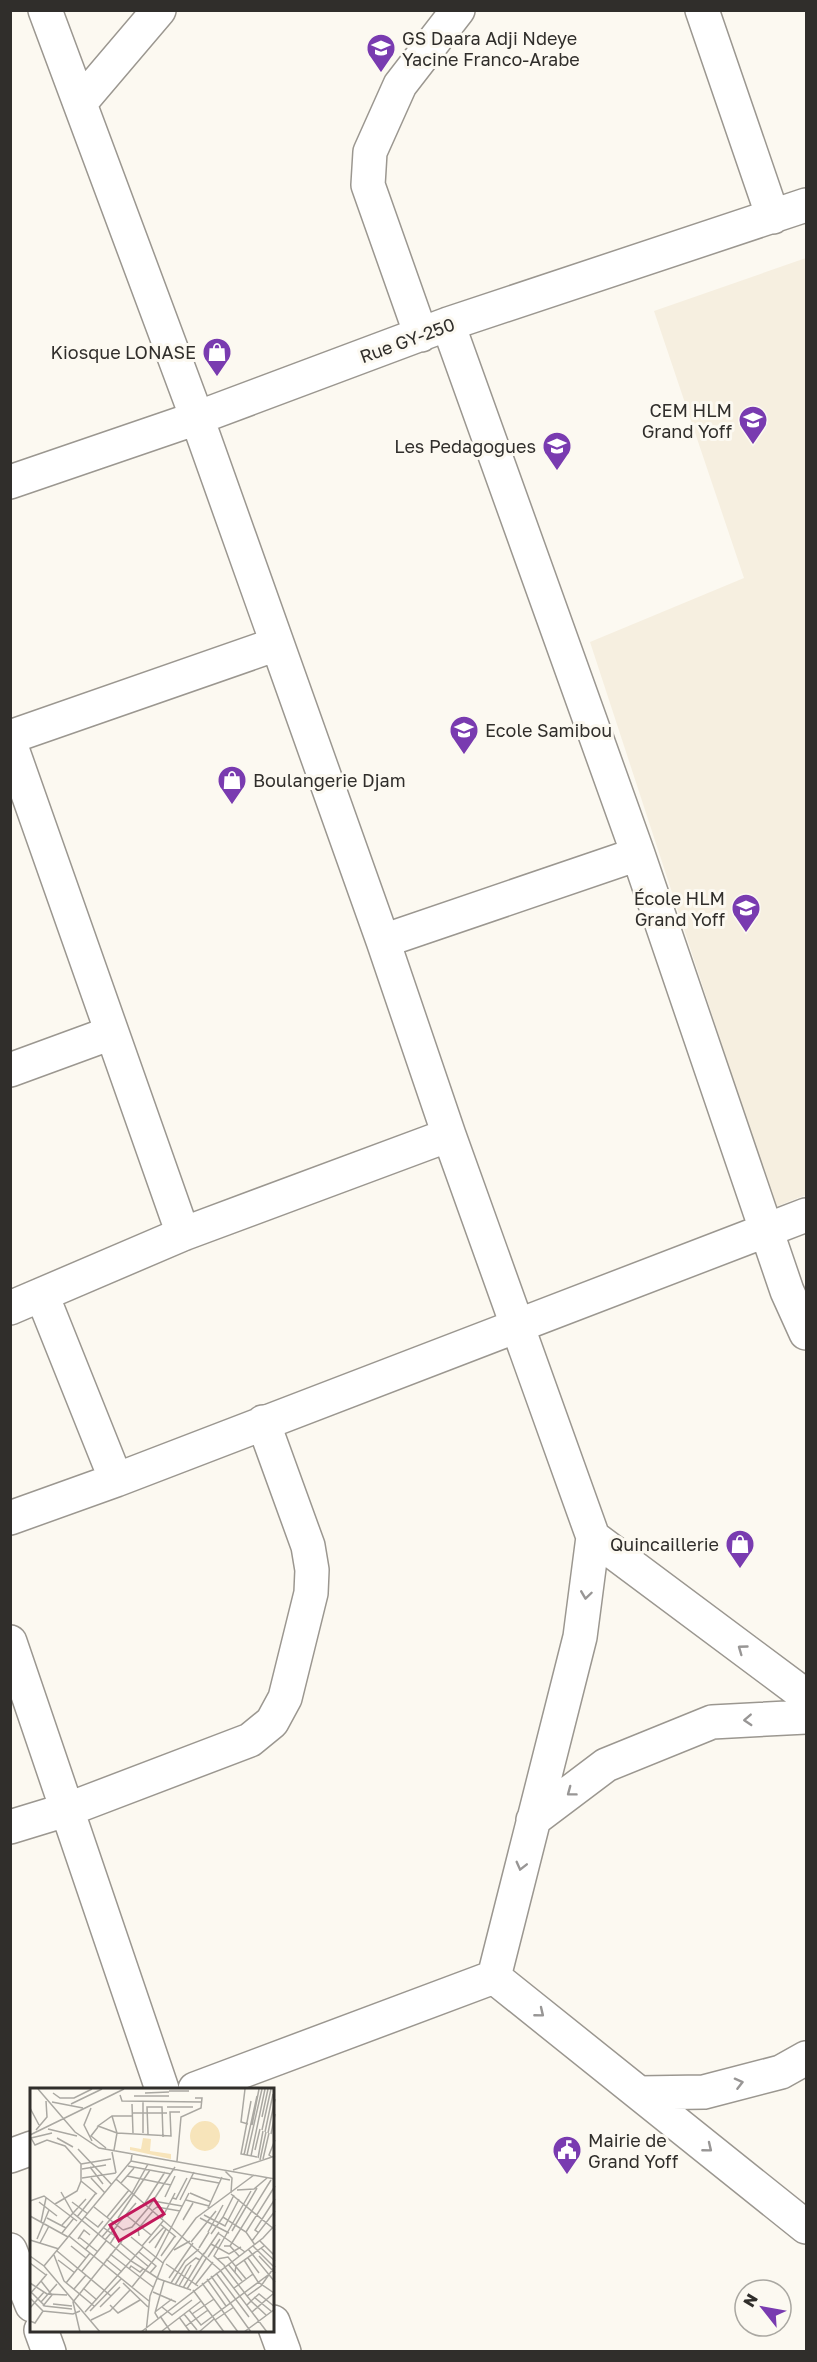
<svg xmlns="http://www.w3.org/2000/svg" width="817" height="2362" font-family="'Golos Text',sans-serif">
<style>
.built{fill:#f6efe0}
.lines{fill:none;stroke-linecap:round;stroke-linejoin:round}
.minor-casing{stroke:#9b9790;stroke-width:36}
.minor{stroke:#fff;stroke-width:33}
.oneway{stroke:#989695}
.labels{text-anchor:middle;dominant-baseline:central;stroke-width:6;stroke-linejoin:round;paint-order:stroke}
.poi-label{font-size:18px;fill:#302e2b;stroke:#fcf9f1;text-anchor:end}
.street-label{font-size:18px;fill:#302e2b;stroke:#fcf9f1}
.inset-road{fill:none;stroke:#aaa8a2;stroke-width:1.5}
.view{fill:#c2185b;fill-opacity:0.15;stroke:#c2185b;stroke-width:3}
.inset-edge{fill:none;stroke:#302e2b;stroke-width:3}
</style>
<rect width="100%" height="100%" fill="#fcf9f1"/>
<path class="built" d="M806,258v937l-31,12 -185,-565 154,-64 -90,-267z"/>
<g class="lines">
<g class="minor-casing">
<path id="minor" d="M45,10l152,408 186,523 66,194 144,402 -13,100 -86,340
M702,10l71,207
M80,103l79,-93
M448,324l190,530 149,437 19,42
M421,335l-53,-150 2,-33 30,-67 58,-75
M10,482l187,-64 251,-94 358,-119
M10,737l267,-93
M10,743l173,491
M383,941l255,-87
M10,1070l101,-37
M42,1295l74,185
M10,1308l173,-74 266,-99
M10,1518l106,-38 690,-265
M593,1537l213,159
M10,1642l152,447
M533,1820l73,-55 106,-43 94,-5
M10,1827l59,-18 181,-69 22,-18 13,-24 26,-105 1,-23 -4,-24 -45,-124
M494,1977l312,250
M195,2089l299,-112
M640,2093l64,-1 77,-20 25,-14
M10,2156l22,-8
M10,2250l22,55
M273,2322l11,30
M41,2330l8,22"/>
</g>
<use href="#minor" class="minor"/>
</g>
<defs><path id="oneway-chevron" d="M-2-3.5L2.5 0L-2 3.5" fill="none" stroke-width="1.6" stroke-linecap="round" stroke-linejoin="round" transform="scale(1.5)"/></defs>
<g class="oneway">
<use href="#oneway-chevron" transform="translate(586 1595) rotate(98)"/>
<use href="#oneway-chevron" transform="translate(742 1649) rotate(-144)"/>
<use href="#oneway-chevron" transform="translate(748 1720) rotate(177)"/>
<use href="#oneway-chevron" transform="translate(571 1792) rotate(143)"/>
<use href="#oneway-chevron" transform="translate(521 1866) rotate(104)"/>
<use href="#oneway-chevron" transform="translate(540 2013) rotate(39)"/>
<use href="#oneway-chevron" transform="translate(739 2083) rotate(-14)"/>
<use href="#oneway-chevron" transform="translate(708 2148) rotate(39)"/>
</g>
<defs>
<g id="school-pin" transform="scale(1.5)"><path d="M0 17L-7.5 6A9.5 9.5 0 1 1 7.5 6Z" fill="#793bb0" stroke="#fcf9f1"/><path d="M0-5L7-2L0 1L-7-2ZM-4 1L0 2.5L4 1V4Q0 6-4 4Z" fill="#fff"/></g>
<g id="shop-pin" transform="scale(1.5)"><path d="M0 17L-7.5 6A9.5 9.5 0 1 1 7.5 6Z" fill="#793bb0" stroke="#fcf9f1"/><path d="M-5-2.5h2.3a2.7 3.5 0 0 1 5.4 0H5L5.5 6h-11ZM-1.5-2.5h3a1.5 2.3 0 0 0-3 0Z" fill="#fff"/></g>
<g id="civic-pin" transform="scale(1.5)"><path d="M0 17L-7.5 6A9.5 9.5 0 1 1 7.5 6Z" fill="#793bb0" stroke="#fcf9f1"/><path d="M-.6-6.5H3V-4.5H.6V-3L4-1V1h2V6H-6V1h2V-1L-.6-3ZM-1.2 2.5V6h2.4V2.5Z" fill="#fff"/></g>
</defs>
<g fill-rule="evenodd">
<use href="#school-pin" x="381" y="48"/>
<use href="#shop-pin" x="217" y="352"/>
<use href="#school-pin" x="753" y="420"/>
<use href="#school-pin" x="557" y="446"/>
<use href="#school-pin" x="464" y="730"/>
<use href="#shop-pin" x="232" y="780"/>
<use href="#school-pin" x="746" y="908"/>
<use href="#shop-pin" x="740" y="1544"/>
<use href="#civic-pin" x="567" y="2150"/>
</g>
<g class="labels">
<g class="poi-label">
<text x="402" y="38" text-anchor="start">GS Daara Adji Ndeye<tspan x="402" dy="21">Yacine Franco-Arabe</tspan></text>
<text x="196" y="352">Kiosque LONASE</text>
<text x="732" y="410">CEM HLM<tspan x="732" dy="21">Grand Yoff</tspan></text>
<text x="536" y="446">Les Pedagogues</text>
<text x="485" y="730" text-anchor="start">Ecole Samibou</text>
<text x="253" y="780" text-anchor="start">Boulangerie Djam</text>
<text x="725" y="898">École HLM<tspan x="725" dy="21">Grand Yoff</tspan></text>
<text x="719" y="1544">Quincaillerie</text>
<text x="588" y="2140" text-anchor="start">Mairie de<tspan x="588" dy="21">Grand Yoff</tspan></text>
</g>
<g class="street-label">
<text transform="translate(407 340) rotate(-20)">Rue GY-250</text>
</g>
</g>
<g transform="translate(30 2088)">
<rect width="244" height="244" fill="#fcf9f1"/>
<path d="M160 48a15 15 0 1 1 30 0a15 15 0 1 1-30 0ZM113,50l8,1 -1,12 21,3v5l-41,-9v-3l11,2z" fill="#f7e4ba"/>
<path class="inset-road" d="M8,1l37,43 24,16 176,31M215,1l-4,33 7,2M139,3h20M23,5l7,5h14l18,-9M115,5l24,-1M90,7l2,6 80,1M104,8h35M221,13l-10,53 16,3M22,14l31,6M113,14v31M41,16l31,-15M102,16l1,29M137,19h26M0,20l9,17M61,20l-7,17 8,16M102,25h35M82,28l5,17 -3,17M102,28h-20l-14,10 19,7 54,3 -1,-24h10M232,29l6,-28M222,37l7,-36M68,39l-7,9 15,12M18,41l29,7M6,42l11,-13 -1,-16M232,42l9,-41M235,44l8,-38M238,45l7,-34M118,46l-1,-27h15l1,30M241,46l4,-20M0,47l94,-46M1,50l4,7 12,-5 18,6 16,18v17l-4,10 -22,13M1,50l21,-5M27,50l16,9M48,61l34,36M225,62l5,-21M82,64l4,21M214,67l13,-59M217,67l15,-66M221,68l14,-67M242,69l-3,-2 6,-15M228,70l5,-27M233,71l6,-26M230,72l6,-28M101,73l99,19M147,73l4,-44 20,-9 1,-10h-7M51,76l30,-5M98,78l43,8M60,79l13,17M52,81l24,-4M203,82l42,-14M195,83l7,7 -1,15M97,88l44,9M52,90l34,-5M61,90l14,15M161,90l28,5M86,91l104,91M51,93l16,13M91,95l13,-15M207,102l17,-1 13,-11M31,104l12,21 58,48 28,18 32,11M160,105l21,9M201,106l44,36M135,109l10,-21M143,110l3,1 11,-21M150,112l14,-28M156,112l23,6M0,113l14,-5 33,25M123,113l29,5M9,114l18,14M42,114l16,12M115,115l20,-31M64,119l29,23M178,120l14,-31M123,122l4,-3 23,4M96,127l25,20M174,127l21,11 14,-27M0,128l38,21M47,129l19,-24M55,129l13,10 5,-6M77,129l22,-27M193,129l11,-22M17,130l19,10M88,130l32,-48M132,130l13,-25M170,130l29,15M153,132l10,-17M11,134l5,-24M130,136l16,13M32,137l24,-26M87,137l19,-22M74,140l11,8 -5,8M93,142l9,-3 17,-20 26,-40M202,143l25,-43M178,144l15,-27M216,144l29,-46M32,145l12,-15M188,145l27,19M229,145l-4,-3 20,-31M181,146l12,-17 23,15 9,13M39,148l80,65M109,148l-1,-7 15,-18M49,149l19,15M72,149l12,-14M101,149l32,26M7,151l12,-29M48,151l6,-9 6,5M0,152l29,9M75,152l12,-14M222,153l23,-30M230,153l14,14M161,154l25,-31M10,155l9,-17M90,155l29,24M119,155l15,-16M181,156l18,10 12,-7M41,158l15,12M112,158l22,-26M194,158h6l9,10M200,158l41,-66M223,158l21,21M125,160l11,-19M169,160l10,-16M231,160l14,13M218,161l27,33M55,162l47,-57 16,-29M144,162l16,-9M27,163l54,45M109,164l17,14 -6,7M80,166l43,33M174,166l15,-22M24,167l10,26M0,168l14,10 56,66M131,168l14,-20M229,168l16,17M126,169l33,-64M178,169l12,-18M218,170l11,15M76,171l16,13M187,171l11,-2 18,22M28,172l17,13M214,172l14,22 16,11M0,175l16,12M136,176l32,22M198,176l14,17M14,178l87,-105 1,-6M194,178l23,30 14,-10 14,-20M195,178l-11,-10 37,-65M99,181l2,-3 9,6 3,-3M190,182l47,62M52,183l24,-30M205,184l1,-6 28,-20M186,185l33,44M181,188l40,56M139,190l24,-35M177,191l19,27M11,193l11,14 -9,11M34,193l30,25M0,195l17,11 20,1M36,195l24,-30M93,195l25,24M141,195l14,-22 14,-12M172,195l36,49M145,197l11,-19 10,-8 4,2M165,197l18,-23M149,198l12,-21M102,199l24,-30M53,200l14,12M153,200l21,-35M204,200l19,-14M44,201l12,-14M157,201l20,-32M163,202l31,42M123,204l23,10M2,205l13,13 27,3M0,206l17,-20M217,208l4,5 8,-7 16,13M224,209l17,14M0,210l13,13 30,3 7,-3M11,214l16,-18M23,216l19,2M80,217l8,8 22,-13M217,217l4,-4 15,14M70,219l20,-20M132,219l10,8 20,-15M0,220l14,-16M159,222l12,15 67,-50M60,223l31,-32M55,224l58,-65M125,224l17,-13M222,224l22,-19M154,226l13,16M162,226l22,-15M130,228l11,16M149,229l11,15M128,230l-3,-5 9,-32M61,232l19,-9 20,-21M185,232l19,-13M0,233l5,2 8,-12M156,238l22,-16M132,243l39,-30M50,244l-7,-30 49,-61M111,244l122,-94 12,-13M116,244l4,-36 14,-35 32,-43 58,-43M169,244l15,-13M214,244l31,-23"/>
<path class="view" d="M124,111l10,15 -45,27 -9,-16z"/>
<rect width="244" height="244" class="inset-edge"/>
</g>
<rect width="817" height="2362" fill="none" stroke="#302e2b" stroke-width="24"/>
<g transform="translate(763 2308) rotate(301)"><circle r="28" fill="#fcf9f1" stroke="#aaa8a2" stroke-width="1.5"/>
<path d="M0-4.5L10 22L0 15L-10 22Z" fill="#793bb0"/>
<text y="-9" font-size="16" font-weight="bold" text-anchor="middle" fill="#302e2b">N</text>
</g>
</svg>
